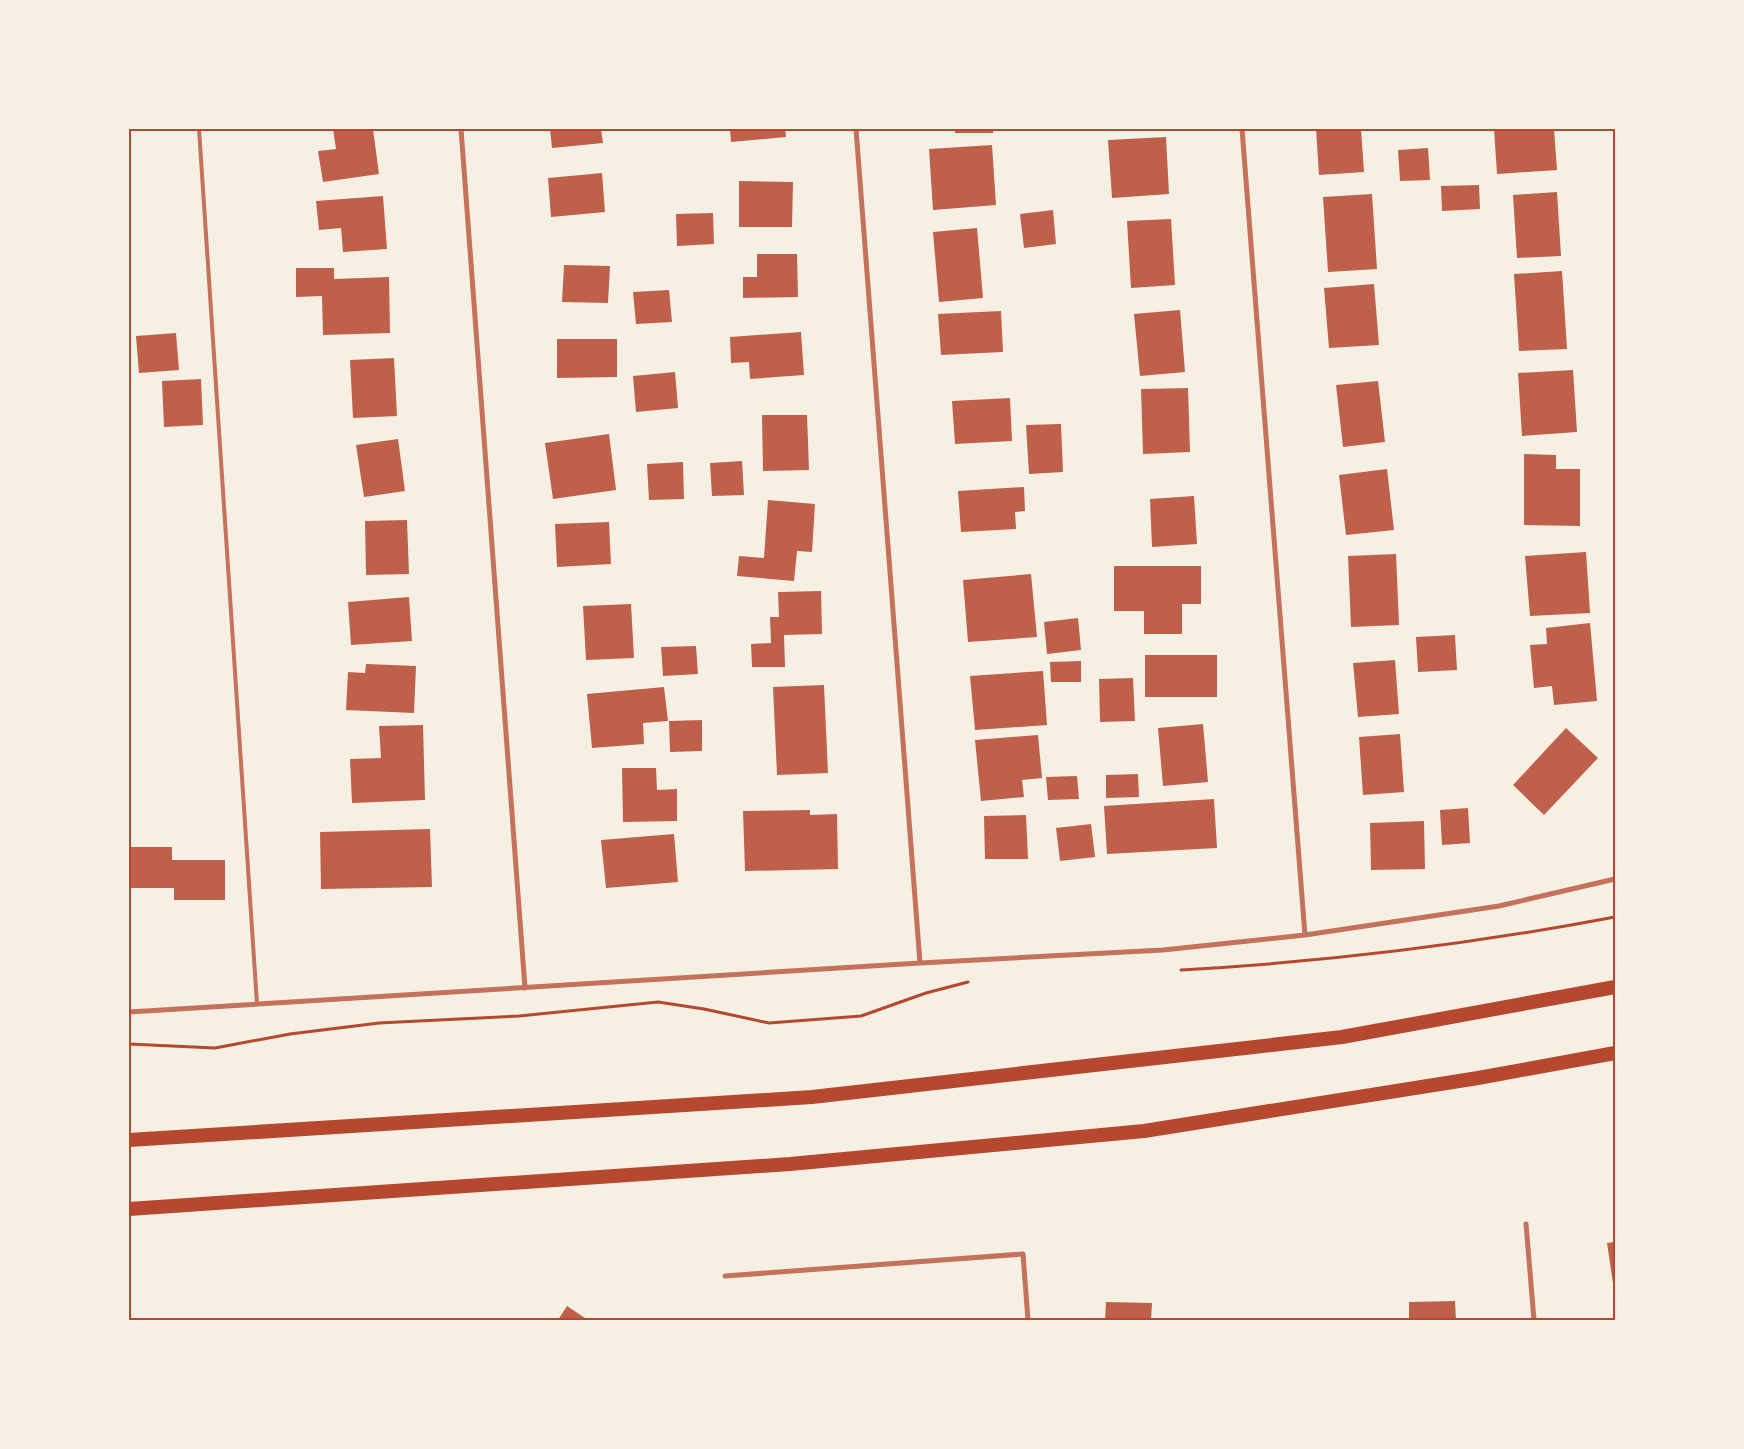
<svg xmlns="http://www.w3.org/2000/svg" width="1744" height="1449" font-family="'Exo 2',sans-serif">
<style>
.building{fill:#bf614a}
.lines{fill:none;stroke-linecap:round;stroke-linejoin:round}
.path{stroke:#b5482f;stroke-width:3}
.service{stroke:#c5725c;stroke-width:4}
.minor{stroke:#c5725c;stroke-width:5}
.trunk{stroke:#b5482f;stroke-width:14}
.neatline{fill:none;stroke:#b5482f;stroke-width:2}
</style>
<rect width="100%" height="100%" fill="#f6efe4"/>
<path class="building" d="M333,129h40l6,45 -56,8 -5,-31 18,-2z
M550,129h51l2,14 -51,5z
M730,129h55l1,8 -55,5z
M955,129h38v4h-38z
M1316,129h45l3,43 -45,3z
M1494,129h60l3,41 -60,4z
M1166,137l3,57 -57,4 -4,-58z
M992,145l4,60 -63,5 -4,-61z
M1428,148l2,32 -30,1 -2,-31z
M602,173l3,39 -54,5 -3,-39z
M739,181l54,1 -1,45h-53z
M1479,185l1,24 -38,2 -1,-25z
M1557,192l4,64 -44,2 -4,-63z
M1372,194l5,75 -49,3 -5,-75z
M383,196l4,53 -44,3 -2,-24 -22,2 -3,-29z
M1053,210l3,34 -32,4 -4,-34z
M713,213l1,31 -37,2 -1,-32z
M1171,219l4,66 -44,3 -4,-67z
M977,228l6,70 -44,4 -6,-70z
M757,254h40l1,43 -55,1v-21h14z
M564,265l46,1 -2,37 -46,-1z
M296,268h38v11l55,-2 1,56 -67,2 -1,-39 -26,1z
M1562,271l5,78 -48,2 -5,-77z
M1374,284l5,61 -50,3 -5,-60z
M669,290l3,32 -36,2 -3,-32z
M1180,310l5,62 -45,4 -6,-62z
M1001,311l2,41 -62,3 -3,-41z
M801,332l3,43 -54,4 -1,-17 -18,1 -1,-26z
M176,333l3,37 -40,3 -3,-37z
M557,339h60v38l-60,1z
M394,358l3,58 -44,2 -3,-58z
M1573,370l4,62 -55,4 -4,-63z
M675,372l3,36 -42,4 -3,-36z
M201,379l2,46 -39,2 -2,-46z
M1378,381l7,61 -42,5 -7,-62z
M1188,388l2,64 -47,2 -2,-65z
M1010,398l2,43 -57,3 -3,-43z
M762,415h45l2,55 -46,1z
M1061,424l2,48 -34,2 -3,-49z
M609,434l7,56 -63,9 -8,-56z
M398,439l7,52 -41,6 -8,-52z
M1524,454l32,1v14h24v57l-56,-1z
M742,461l2,34 -32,1 -2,-33z
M683,462l1,37 -35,1 -2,-36z
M1387,469l7,61 -48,5 -7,-60z
M1024,487l1,24 -10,1 1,17 -55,3 -3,-41z
M1194,496l3,48 -45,3 -2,-48z
M768,500l47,4 -3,48 -15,-1 -3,30 -57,-5 2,-20 25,2z
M407,520l2,54 -43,1 -1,-54z
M609,522l2,42 -54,3 -2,-43z
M1586,552l4,61 -60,3 -5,-60z
M1396,554l3,71 -48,2 -3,-71z
M1114,566h87v38h-19v30h-38v-23h-30z
M1031,574l6,63 -69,5 -5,-62z
M821,591l1,43 -38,1 1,32h-33l-1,-23 20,-1 -1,-26h9l-1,-25z
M409,597l3,44 -61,4 -3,-43z
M631,604l3,54 -48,2 -3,-54z
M1078,618l3,32 -34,4 -3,-32z
M1590,623l7,78 -43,4 -2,-19 -18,2 -4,-43 17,-1 -1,-16z
M1455,635l2,35 -39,2 -2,-35z
M696,646l2,28 -35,2 -2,-29z
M1145,655h72v42h-72z
M1395,660l4,54 -41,3 -5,-54z
M1081,661v21h-30l-1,-20z
M366,664l50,2 -2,47 -68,-3 2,-38 17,1z
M1043,671l4,54 -72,5 -5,-54z
M1133,678l2,43 -35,1 -1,-43z
M824,685l4,88 -51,2 -4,-88z
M664,687l4,34 -25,2 1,21 -52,4 -5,-54z
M702,720v31l-32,1 -1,-31z
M1203,724l5,58 -45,4 -5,-58z
M423,725l2,75 -73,3 -2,-44 31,-1 -2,-32z
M1566,728l32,30 -54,57 -31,-30z
M1400,734l4,58 -41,3 -4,-58z
M1038,735l4,43 -20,2 2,17 -43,4 -6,-61z
M622,768h34l1,22 20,-1v32l-54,1z
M1138,774l1,23 -33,1v-23z
M1077,776l2,23 -31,1 -2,-23z
M1214,799l3,49 -110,6 -3,-48z
M1468,808l2,35 -28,2 -2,-35z
M810,810v5l27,-1 1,55 -93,2 -2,-60z
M1026,815l2,44h-43l-1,-43z
M1424,821l1,48 -54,1 -1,-47z
M1091,824l4,33 -35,4 -4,-33z
M430,829l2,58 -111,2 -1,-57z
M674,834l4,48 -72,6 -5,-48z
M129,847h43v13h53v40h-51v-12h-45z
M1615,1242v48h-1l-7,-47z
M1455,1301l1,19h-47v-18z
M1106,1302l46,1 -1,17h-46z
M567,1306l21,14h-30z"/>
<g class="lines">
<path class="path" d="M1181,970c145,-8 291,-26 434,-53
M129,1044l86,4 75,-14 89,-11 140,-7 139,-14 46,7 65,14 92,-7 65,-23 42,-11"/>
<path class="service" d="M199,129l58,875"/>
<path class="minor" d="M461,129l64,859
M856,129l64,834
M1242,129l63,806
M129,1012l791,-49 243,-13 142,-15 194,-29 116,-27
M1526,1224l8,96
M725,1276l298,-22 5,66"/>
<path class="trunk" d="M129,1140l683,-43 530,-60 273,-50
M129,1209l661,-45 354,-33 334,-53 137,-25"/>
</g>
<rect width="1744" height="1449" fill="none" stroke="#f6efe4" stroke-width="260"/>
<rect x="130" y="130" width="1484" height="1189" class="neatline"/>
</svg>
